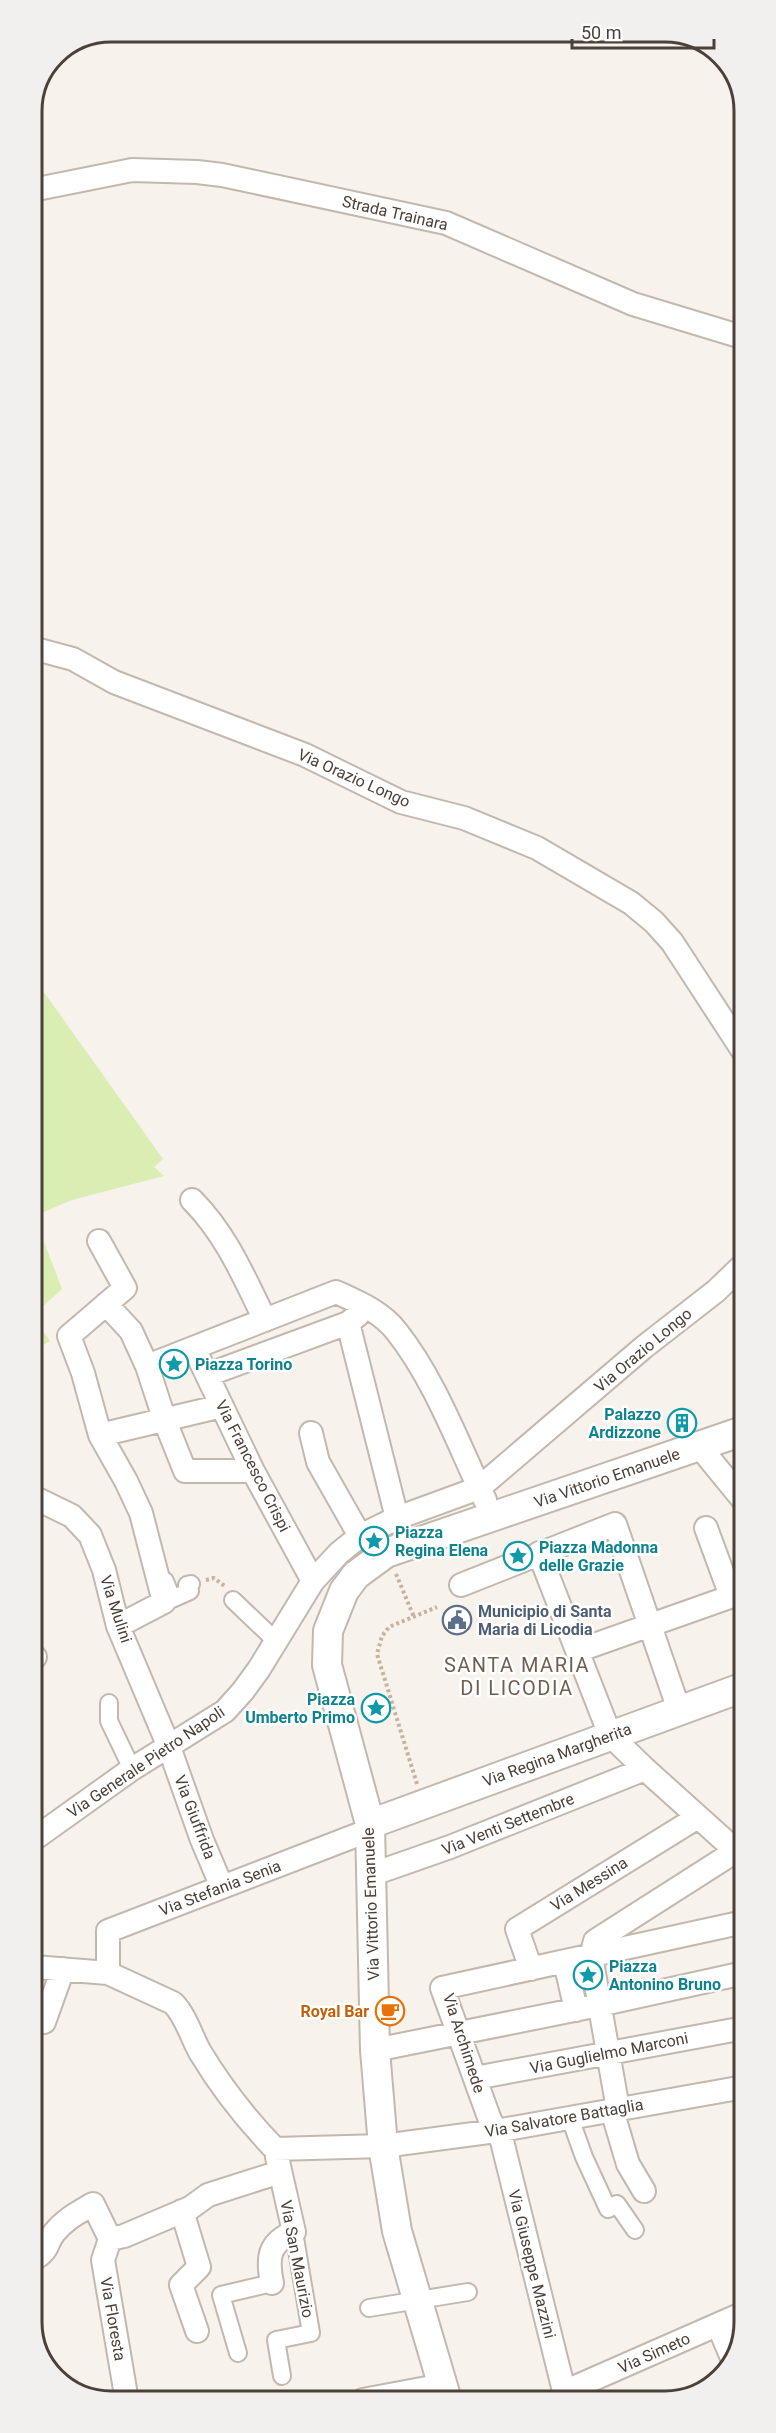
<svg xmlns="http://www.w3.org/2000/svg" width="776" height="2433" font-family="Roboto,sans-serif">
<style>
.green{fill:#daedb2}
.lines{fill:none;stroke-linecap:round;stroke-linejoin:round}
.pedestrian-casing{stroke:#c3b8ad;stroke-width:20}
.minor-casing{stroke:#c3b8ad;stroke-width:26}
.tertiary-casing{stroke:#c3b8ad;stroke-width:32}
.path{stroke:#c6b29d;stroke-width:4;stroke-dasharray:3 3;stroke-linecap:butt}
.pedestrian{stroke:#fff;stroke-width:16}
.minor{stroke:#fff;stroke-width:22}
.tertiary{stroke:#fff;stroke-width:28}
.labels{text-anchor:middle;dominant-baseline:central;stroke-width:5;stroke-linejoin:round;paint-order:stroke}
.street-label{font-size:16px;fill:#4c4138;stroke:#fff}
.culture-label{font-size:16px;font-weight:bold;fill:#0d838f;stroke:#fff;text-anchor:start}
.service-label{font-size:16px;font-weight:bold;fill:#4e5e75;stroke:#fff;text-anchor:start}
.food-label{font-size:16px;font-weight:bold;fill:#c56008;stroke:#fff;text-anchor:end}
.quarter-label{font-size:20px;letter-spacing:1.5px;fill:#705e4e;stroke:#fff}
.rim{fill:none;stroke:#4c4138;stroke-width:3}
</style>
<rect width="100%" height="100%" fill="#f7f2eb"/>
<path class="green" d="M33,977l130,182 -9,8 10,9 -92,24 -38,16 28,73 -29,26z
M33,1316l17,25 -17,10z"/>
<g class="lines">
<g class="pedestrian-casing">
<path id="pedestrian" d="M165,1581l7,18 18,-8 -3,-6 4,-1
M233,1600l43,41
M109,1703v18l23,48
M570,2118l14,39 24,52 9,-5 18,26
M369,2308l99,-16
M238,2353l-17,-58 51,-12
M282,2376l-6,-36 35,-7 -17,-101"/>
</g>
<g class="minor-casing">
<path id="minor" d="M32,190l100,-20 65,2 25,3 224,48 187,81 109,33
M32,648l41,11 41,23 191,73 96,47 63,16 73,30 94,55 23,19 18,20 71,109
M192,1200c34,34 52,77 73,120
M99,1241l26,47 -56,48 14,37 17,62 26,46 15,32 23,89 -46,24
M106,1304l25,27 16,35 18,55 20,50h68
M348,1323l49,195
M194,1348l59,123 60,110
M147,1366l189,-74c22,10 46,20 61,40 38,48 62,114 88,168
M207,1375l141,-52 10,-8
M311,1433l7,29 42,74
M100,1435l122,-29
M699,1446l45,55
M33,1497l39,19 18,19 14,35 14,56 51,121 33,93 20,47
M706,1528l25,68
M539,1553l71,182 35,34 99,89
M461,1585l154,-61 64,186
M577,1651l167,-59
M33,1657h2
M34,1839l98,-70 93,-58 18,-20 16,-22 54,-88 26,-28 21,-17 37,-18 82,-30 165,-141 72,-56 27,-26
M370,1875l80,-28 195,-78
M565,1962l11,48
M34,1967l74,6 65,30c13,13 18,33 27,49 21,35 47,68 75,97l108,-3 113,-15 248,-44
M531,1969l-14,-40 181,-112
M108,1973v-42l262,-101
M44,2022l19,-53
M375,2050l224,-45 145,-32
M475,2078l269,-50
M618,2109l-27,-153 4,-15 141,-90
M612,2110l16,54 16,27
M182,2211l17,56 -18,18 16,46
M110,2239l-7,21 24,141
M34,2259c16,-10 11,-14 20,-26 11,-14 24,-20 39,-29l17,35 14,-3 66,-28 18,-13 72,-23
M272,2283c-5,-25 -4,-40 22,-51l-17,-75
M718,2325l14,33
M564,2392l180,-79
M566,2399l-64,-258 -12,-21 -48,-132 302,-66
M363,2400l80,-15"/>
</g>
<g class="tertiary-casing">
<path id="tertiary" d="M370,1824l374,-137
M447,2400l-50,-169 -14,-85 -8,-96 -5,-226 -43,-159 1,-34 16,-40 12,-16 30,-22 357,-122"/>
</g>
<path class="path" d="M396,1574l18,43
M206,1580l8,-2 12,9
M417,1784l-40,-130 5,-18 7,-9 48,-20
M285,2391l1,10"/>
<use href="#pedestrian" class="pedestrian"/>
<use href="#minor" class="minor"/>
<use href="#tertiary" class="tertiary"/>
</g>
<defs>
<g id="sight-ring" transform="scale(1.5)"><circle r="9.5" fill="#fff" stroke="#0f9aa8" stroke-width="1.5"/><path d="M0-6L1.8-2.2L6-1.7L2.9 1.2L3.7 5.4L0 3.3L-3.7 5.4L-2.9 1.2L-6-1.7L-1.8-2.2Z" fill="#0f9aa8"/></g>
<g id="building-ring" transform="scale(1.5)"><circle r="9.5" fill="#fff" stroke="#0f9aa8" stroke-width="1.5"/><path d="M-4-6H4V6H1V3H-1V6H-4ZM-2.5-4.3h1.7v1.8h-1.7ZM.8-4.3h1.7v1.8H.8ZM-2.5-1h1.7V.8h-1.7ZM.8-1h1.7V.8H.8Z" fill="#0f9aa8"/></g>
<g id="civic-ring" transform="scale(1.5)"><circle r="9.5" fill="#fff" stroke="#5c6f8a" stroke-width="1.5"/><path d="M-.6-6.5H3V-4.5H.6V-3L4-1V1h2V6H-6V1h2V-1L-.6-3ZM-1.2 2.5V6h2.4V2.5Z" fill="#5c6f8a"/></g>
<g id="cafe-ring" transform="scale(1.5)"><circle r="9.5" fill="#fff" stroke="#e8710a" stroke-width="1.5"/><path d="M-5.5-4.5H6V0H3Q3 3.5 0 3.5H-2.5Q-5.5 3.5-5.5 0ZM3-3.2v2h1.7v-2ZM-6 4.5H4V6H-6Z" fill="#e8710a"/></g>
</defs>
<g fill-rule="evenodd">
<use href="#sight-ring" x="174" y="1364"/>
<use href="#building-ring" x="682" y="1423"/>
<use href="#sight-ring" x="374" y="1541"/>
<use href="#sight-ring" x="518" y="1556"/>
<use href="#civic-ring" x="457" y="1620"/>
<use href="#sight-ring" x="376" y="1708"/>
<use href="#sight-ring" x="588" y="1975"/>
<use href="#cafe-ring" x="390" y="2011"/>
</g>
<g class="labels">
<g class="street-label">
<text transform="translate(395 213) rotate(13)">Strada Trainara</text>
<text transform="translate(354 778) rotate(24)">Via Orazio Longo</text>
<text transform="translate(643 1350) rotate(-40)">Via Orazio Longo</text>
<text transform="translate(253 1466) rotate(63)">Via Francesco Crispi</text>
<text transform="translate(607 1478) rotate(-19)">Via Vittorio Emanuele</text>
<text transform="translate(116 1609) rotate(72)">Via Mulini</text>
<text transform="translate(557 1755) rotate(-20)">Via Regina Margherita</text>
<text transform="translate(146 1762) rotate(-34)">Via Generale Pietro Napoli</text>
<text transform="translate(195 1817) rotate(69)">Via Giuffrida</text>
<text transform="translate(508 1824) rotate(-22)">Via Venti Settembre</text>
<text transform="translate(589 1884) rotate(-32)">Via Messina</text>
<text transform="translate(220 1888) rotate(-21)">Via Stefania Senia</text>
<text transform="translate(371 1904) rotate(-92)">Via Vittorio Emanuele</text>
<text transform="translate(464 2043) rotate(72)">Via Archimede</text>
<text transform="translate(609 2053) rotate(-11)">Via Guglielmo Marconi</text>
<text transform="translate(564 2118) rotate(-10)">Via Salvatore Battaglia</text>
<text transform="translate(297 2259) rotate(79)">Via San Maurizio</text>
<text transform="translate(532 2264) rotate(76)">Via Giuseppe Mazzini</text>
<text transform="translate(113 2319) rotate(80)">Via Floresta</text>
<text transform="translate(654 2353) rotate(-24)">Via Simeto</text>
</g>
<g class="culture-label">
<text x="195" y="1364">Piazza Torino</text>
<text x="661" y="1414" text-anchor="end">Palazzo<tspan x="661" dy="18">Ardizzone</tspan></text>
<text x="395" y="1532">Piazza<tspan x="395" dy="18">Regina Elena</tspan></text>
<text x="539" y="1547">Piazza Madonna<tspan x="539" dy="18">delle Grazie</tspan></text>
<text x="355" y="1699" text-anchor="end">Piazza<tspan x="355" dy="18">Umberto Primo</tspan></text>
<text x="609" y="1966">Piazza<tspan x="609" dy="18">Antonino Bruno</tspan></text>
</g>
<g class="service-label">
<text x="478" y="1611">Municipio di Santa<tspan x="478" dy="18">Maria di Licodia</tspan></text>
</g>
<g class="food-label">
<text x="369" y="2011">Royal Bar</text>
</g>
<g class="quarter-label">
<text x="517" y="1665">SANTA MARIA<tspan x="517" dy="23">DI LICODIA</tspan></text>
</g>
</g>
<path d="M0 0H776V2433H0ZM111 42H665A69 69 0 0 1 734 111V2322A69 69 0 0 1 665 2391H111A69 69 0 0 1 42 2322V111A69 69 0 0 1 111 42Z" fill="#f1f0ef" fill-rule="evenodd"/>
<path class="rim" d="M111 42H665A69 69 0 0 1 734 111V2322A69 69 0 0 1 665 2391H111A69 69 0 0 1 42 2322V111A69 69 0 0 1 111 42Z"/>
<path d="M572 39v9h142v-9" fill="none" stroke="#4c4138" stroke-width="3"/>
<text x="581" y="39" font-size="18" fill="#4c4138" stroke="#ffffff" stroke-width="4.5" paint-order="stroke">50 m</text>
</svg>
